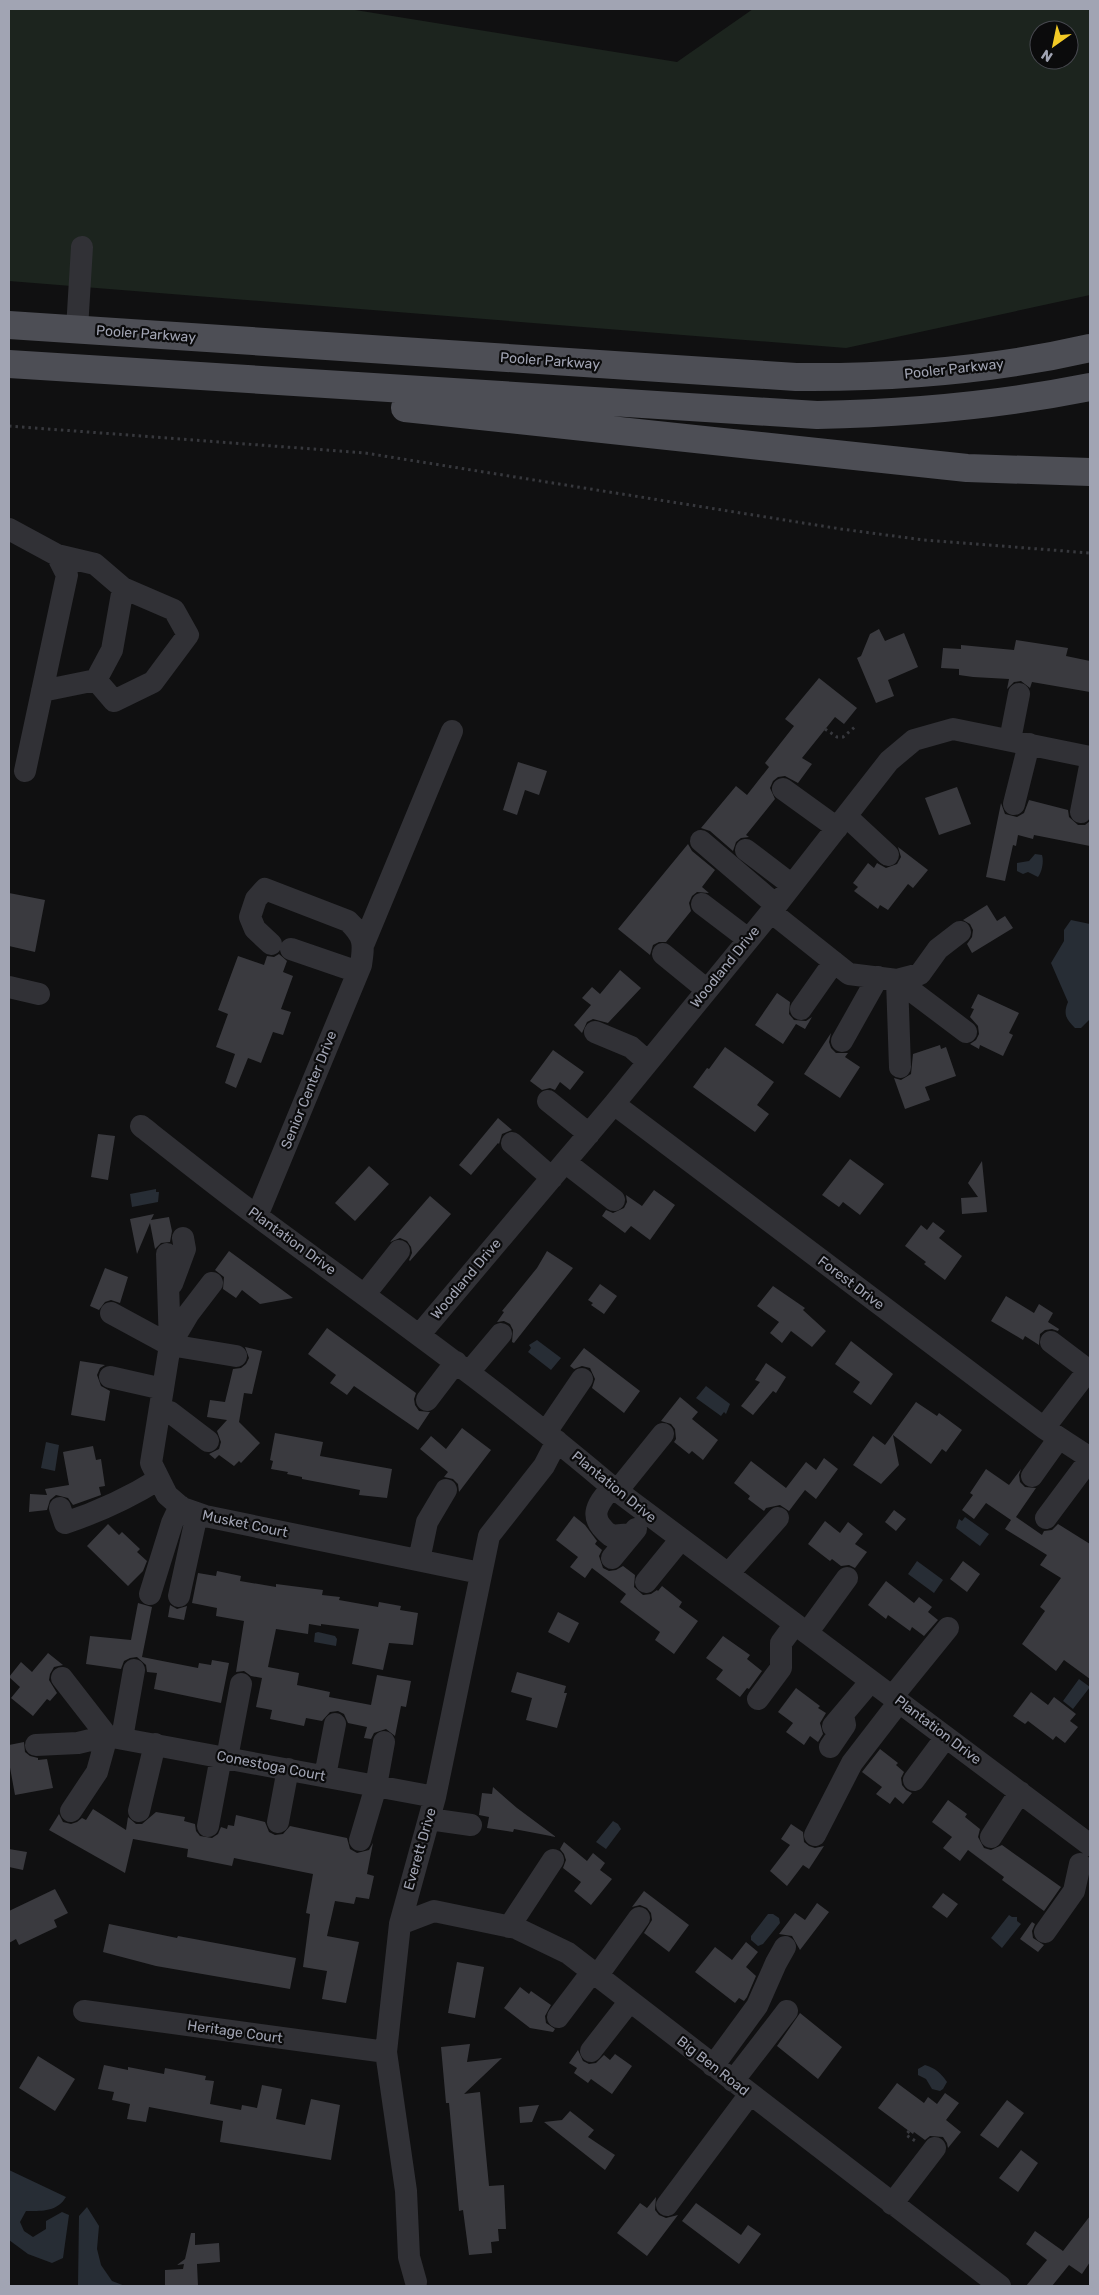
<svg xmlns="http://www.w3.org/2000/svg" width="1099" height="2295" font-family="Rubik,sans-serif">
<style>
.green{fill:#1c241e;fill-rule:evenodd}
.water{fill:#272d35}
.building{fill:#3a3a3f}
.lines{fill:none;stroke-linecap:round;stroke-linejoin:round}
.path{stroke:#37383d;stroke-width:3;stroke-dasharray:2.5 4;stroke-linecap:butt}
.minor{stroke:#313136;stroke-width:22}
.major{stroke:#4d4e55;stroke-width:28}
.labels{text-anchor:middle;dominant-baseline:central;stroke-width:4.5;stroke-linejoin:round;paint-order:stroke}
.street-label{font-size:14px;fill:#a1a4b3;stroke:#0b0b0c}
</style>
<rect width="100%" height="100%" fill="#101011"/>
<path class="green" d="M9,9h340l328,53 76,-53h337v286l-244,53 -837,-67zM1039,30h30v30h-30z"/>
<path class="water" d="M1035,854l7,1c2,6 0,17 -4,22l-10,-5 -5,2 -6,-3v-8l12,-2z
M1071,920l19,4v95l-9,9h-6c-9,-9 -12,-14 -7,-26l-17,-39 13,-22v-11z
M156,1189v3h3l-1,10 -26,5 -2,-13z
M537,1340l24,18 -10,12 -23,-18 3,-4 -2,-3z
M706,1386l24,18 -4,10 -2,-2 -3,4 -25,-18z
M46,1442l13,3 -4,26 -14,-3z
M965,1517l24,17 -9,12 -24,-18 3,-9 3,2z
M917,1561l26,19 -9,13 -26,-19z
M318,1632l17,4 2,3 -1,7 -22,-4 1,-9z
M1079,1679l11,8 -17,22 -10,-8z
M613,1821l5,3 3,5 -15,20 -10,-7z
M768,1914h5l6,4 1,5 -17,21 -5,2 -7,-6v-4z
M1009,1915l3,2h5v4l4,3 -19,24 -11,-10z
M925,2065c10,3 16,8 22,17l-4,7 -3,2 -8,-2 -6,-10 -8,-4v-6z
M9,2170l57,27c-9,15 -24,14 -40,14l-6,11 4,9 9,6 13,-8v-8l16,-9 7,3 -6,43 -11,5 -24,-9 -19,-14z
M87,2207l12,19 -2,23 4,16 11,16 13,5h-47l1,-70z"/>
<path class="building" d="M879,629l6,12 19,-8 14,34 -30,13 6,16 -18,7 -19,-45 4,-2 9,-22z
M1016,640l52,8 -2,8 24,5v31l-58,-10 -2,6 -9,-7 -7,1 -7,7 2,-10 -36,-2 -14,-2v-6l-18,-1 2,-20 18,1v-4l53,5z
M819,678l38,30 -13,16 -9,-7 -33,41 10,6 -14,19 -13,-7 -7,1 -5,4 -3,7 5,11 -29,36 3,2 -8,1 -5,4 -3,9 -23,-20 -9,-3 35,-42 11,9 22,-28 -4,-4 29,-37 -9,-7z
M518,762l29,9 -8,24 -14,-5 -8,25 -14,-5z
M957,787l14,37 -32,11 -14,-37z
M1029,800l39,10 1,7 9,8h7l5,-4v25l-56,-11 -1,4 -15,-4 -2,11 -3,-1 -8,36 -19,-4 15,-74 4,11 12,3 7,-4z
M688,844l4,7 23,19 -13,17 7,6 -12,-1 -5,4 -3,7 2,8 -25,31h-7l-6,3 -3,10 -32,-26z
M898,847l30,23 -15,18 -5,-4 -20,26 -8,-5 -2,4 -24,-18 4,-4 -5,-4 15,-20 6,5 3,-5 9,5 11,-4 4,-7z
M9,893l36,7 -10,52 -26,-6z
M987,905l10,16 8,-5 8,12 -41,25 -5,-9 5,-7 1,-7 -3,-6 -7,-4z
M279,954l8,7 -4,11 10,4 -12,33 10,3 -8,23 -10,-3 -12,31 -13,-5 -12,30 -11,-5 10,-29 -19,-7 12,-33 -10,-4 20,-54 26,9 3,-9 7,1z
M620,970l21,18 -33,35 -15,-4 -6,3 -5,11 -8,-8 17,-20 -9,-7 10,-11 8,7z
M777,993l13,9 -1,12 5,6 12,1 6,-4 -7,12 -9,-5 -13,20 -28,-19z
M978,994l41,19 -10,20 4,2 -10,21 -23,-11 -1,4 -9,-5 6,-4 3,-6 -1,-8 -8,-9 4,-8 -3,-1z
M831,1033l-2,9 2,6 5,5h12l-3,4 15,10 -20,31 -36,-24z
M940,1045l1,4 5,-2 10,29 -31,11 5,13 -25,9 -11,-31 7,2 10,-6 2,-20z
M725,1047l49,35 -17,23 12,9 -14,18 -62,-45 14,-19 2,1z
M553,1050l31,22 -14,18 -10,-8 -5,8 -5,-2 -8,2 -12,-9z
M498,1118l14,12 -10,4 -3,10 -1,-1 -27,32 -12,-10z
M98,1134l17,2 -7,44 -17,-3z
M850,1159l34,25 -24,31 -17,-13 -4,5 -17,-12z
M982,1161l5,51 -25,2 -1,-16 17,-1 -10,-14z
M369,1166l20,18 -34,37 -20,-18z
M654,1190l21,15 -25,35 -19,-14 -6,7 -23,-17 4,-6 7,3 11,-5 3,-6 -1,-7 16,11z
M430,1196l21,18 -41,47 -1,-1 3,-7 -1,-6 -4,-6 -7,-3 -10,4z
M154,1214l-3,6 18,-3 3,14 -2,11 -9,1 -6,6 -5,-26 -13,31 -7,-35z
M933,1222l12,9 -6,7 23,18 -17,24 -21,-16 2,-2 -21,-16 16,-21 6,5z
M229,1251l64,47 -33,6 -18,-14 -6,8 -13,-9 1,-12 -9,-7z
M547,1251l26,17 -59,75 -2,-1 1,-12 -3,-6 -6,-3 -7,1 7,-10 -2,-1 35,-43z
M105,1268l23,9 -8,26 -9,-3 -6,2 -6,8 -9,-4z
M600,1284l17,12 -13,18 -13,-9 2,-2 -5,-3z
M773,1286l32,22 -2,2 23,21 -14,16 -21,-16 -9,12 -12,-10 9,-11 -22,-16z
M1006,1296l28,17 5,-9 14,9 -5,9 11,7 -1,2 -6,-2 -7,1 -5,4 -1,11 -14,-9 -2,4 -32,-19z
M327,1328l89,65 -2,6 1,6 4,6 11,1 -12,18 -64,-44 -7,9 -17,-12 6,-8 -28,-21z
M851,1341l42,33 -22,31 -18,-13 7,-10 -25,-18z
M245,1347l17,4 -10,43 -8,-1 -5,29 21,21 -19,20 -2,-2 -5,5 -15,-11 -4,4 -6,-5 10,-5 2,-7 -4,-11 10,-11 -20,-3 3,-17 15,2 8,-33 8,-1 5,-4 3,-6z
M584,1348l56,43 -16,22 -32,-25 3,-9 -5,-11 -8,-2 -8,3 -4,-3z
M80,1361l25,4 -5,3 -3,7 4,11 9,5 -5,30 -34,-6z
M766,1363l20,14 -10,16 -3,-2 -20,24 -12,-9 19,-24 -5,-2z
M680,1397l18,15 -6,7 26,21 -15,20 -11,-9 -3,3 -15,-12 2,-3 -1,-10 -4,-5 -10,-3z
M916,1402l21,14 2,-3 23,17 -16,22 -4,-3 -11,15 -38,-29 6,30 -18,19 -28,-19 20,-29 12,9z
M462,1428l29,22 -32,42 -1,-8 -5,-5 -9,-2 4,-5 -28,-23 11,-13 15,13z
M275,1433l48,9 -3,14 72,13 -5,29 -28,-3 1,-5 -58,-11v-2l-15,-3 1,-2 -17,-3 2,-8 -3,-1z
M93,1446l3,14 5,-1 4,27 -6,1 2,8 -28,10 -5,-7 -12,-3 -6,5 -3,10 -18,2 1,-18 17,1 -2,-6 24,-4 -6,-33z
M824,1458l14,11 -22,30 -11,-9 -16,21 -9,-6 -14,3 -2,3 -16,-12 2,-3 -16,-13 17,-22 35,27 20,-26 10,8z
M986,1469l23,16 12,-16 -2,6 1,7 5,5 11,1 -20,29 26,18 2,-4 8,-1 6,-6 32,20v135l-26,-19 -8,11 -34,-27 23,-33 -5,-4 21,-29 -21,-13 7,-10 -42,-26 6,-9 -25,-17 -12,16 -12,-9 11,-15 -3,-2z
M894,1510l12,9 -10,12 -11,-9z
M574,1516l11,9 12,16 -2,3 7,6 -3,6 4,12 6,3 7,-1 7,-4 12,9 -1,12 9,8 8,-1 6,-4 1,1 4,-5 20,16 -3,5 19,14 -24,33 -19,-14 5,-8 -40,-30 6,-8 -34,-26 -7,10 -15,-11 8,-10 -22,-17z
M825,1521l15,12 8,-11 15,12 -8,10 12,8 -12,16 -6,-3 -8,1 -9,-7 -2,2 -22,-17z
M108,1524l11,11 3,-3 18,17 -3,3 10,9 -4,10 -15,15 -41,-40z
M963,1561l17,13 -13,18 -17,-13z
M217,1571l24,5 -1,5 36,6v-3l47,6 -1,5 18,2 -1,3 39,7 1,-5 22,4 -1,4 18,3 -5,32 -24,-2 -6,27 -31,-6 7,-35 -38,-5v2l-12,-2 -1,10 -32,-5 -8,38 31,6 -2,12 33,7 -1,5 42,8 6,-30 34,6 -5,26 -5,-1 -6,30 -9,-7 -12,4 -3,6 -7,-1 3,-11 -19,-4 -4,-9 -6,-3 -8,1 -8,9 -16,-3 -2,8 -34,-7 2,-9 -16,-3 6,-29 -11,-2 -7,-5 -8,1 8,-51 -28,-5 1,-8 -25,-5 6,-30 18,3z
M886,1581l28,22 5,-6 13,10 -4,5 10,8 -14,16 -12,-9 -2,4 -22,-16 -2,4 -18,-14z
M138,1603l14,4 -10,50 56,11 1,-5 12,2 1,-5 17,3 -8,40 -67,-14 3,-16 -10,-1 -1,-7 -9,-8 -7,1 -6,3 -3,8 -35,-5 4,-28 41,4z
M170,1605l7,4 10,-3 -3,14 -16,-3z
M558,1612l21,11 -10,20 -21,-11z
M723,1636l27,19 -3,4 15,12 -13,18 -2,-1 -7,9 -24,-18 7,-9 -17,-12z
M48,1653l15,12 -9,2 -4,7 -1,6 8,13 -7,8 -3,-2 -14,17 -22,-18 9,-11 -11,-10 12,-15 11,10z
M517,1672l49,14 -2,7h3l-10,35 -31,-8 6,-22 -21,-6z
M796,1688l24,18 -2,2 8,5 -6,10 3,11 -5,8 -8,-6 -6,9 -18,-13 7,-9 -15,-11z
M1031,1692l17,13 6,-8 22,17 -6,7 8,6 -13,16 -9,-7 -3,4 -25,-19 -3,3 -12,-8z
M24,1742l1,10 5,4 8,2v2l9,-1 6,29 -38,7 -6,-33v-17z
M880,1749l18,14 -2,2 8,7 -3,6 1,7 4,5 6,3 -9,11 -8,-7 -5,7 -14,-10 6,-7 -20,-15z
M493,1787l24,21 39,29 -42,-8 -1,3 -26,-4 2,-11 -10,-2 3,-22 10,1z
M948,1800l19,14 -2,3 15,12 -2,8 6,11 7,2 11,-5 59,42 -17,24 -42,-31 2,-3 -36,-27 -8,11 -17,-13 9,-11 -20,-15z
M93,1809l33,21 2,-13 8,7h6l14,-12 29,5 -1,4 11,3 1,7 4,5 12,2 6,-4 3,-7 6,2 1,-4 6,1 2,-11 29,7 4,10 6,3 8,-1 7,-8 57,12 3,11 7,4 12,-3 4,-7 -6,31 7,2 -5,23 -13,-2 -2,7 -19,-3 -8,35 32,6 -13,61 -24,-4 5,-28 -24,-4 7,-53 -4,-1 7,-39 -79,-16 -2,8 -45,-9 1,-8 -55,-10 -8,34 -76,-43 10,-16 4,8 8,2 6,-2 5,-4 4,2z
M791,1824l12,8 1,10 5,4 6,2 9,-2 -15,23 -6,-4 -16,21 -17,-15 20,-26 -9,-6z
M564,1842l23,19 6,-8 12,10 -5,7 12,9 -21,26 -17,-14 7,-9 -18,-14 3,-8 -2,-6 -4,-5z
M9,1849l18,3 -4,18 -14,-3z
M55,1889l13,24 -14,7 3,7 -38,18 -3,-6 -7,4v-32z
M644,1891l45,34 -20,27 -25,-19 8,-13 -1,-7 -4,-5 -7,-3 -8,2z
M943,1893l15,11 -11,14 -15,-11z
M817,1903l12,9 -29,38 -8,-14 -13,-2 16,-21 10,7z
M1032,1922l3,2 -3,7 1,7 11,7 -6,7 -18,-13z
M109,1924l68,14 1,-2 118,22 -6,31 -134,-23 -53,-14z
M746,1942l12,10 -12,15 10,9 -9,21 -3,4 -5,-3 -4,5 -40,-31 20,-25 17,13z
M457,1962l27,5 -9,51 -27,-5z
M520,1987l9,7 2,-3 20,14 -6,11 1,7 9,6 -2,3 -23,-4 -26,-20z
M800,2013l42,34 -24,32 -41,-33z
M470,2044l-3,18 35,-4 -38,36 16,-2 9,94 15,-1 2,44h-8l1,12 -8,1 1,11 -23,2 -6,-45 -4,1 -10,-108h-3l-5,-56z
M578,2050l5,11 6,3 7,-1 8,-8 6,5 5,-6 17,12 -20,28 -21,-15 -3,4 -14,-10 3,-5 -8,-5z
M38,2056l37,23 -20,32 -36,-23z
M104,2065l24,5v-3l36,7 1,-6 41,8 -1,4 9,1 -4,23 31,6 1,-5 15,3 5,-23 20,4 -6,30 29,6 6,-26 29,6 -9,55 -111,-18 3,-21 -74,-14 -3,15 -19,-3 3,-15 -18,-4 2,-8 -16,-3z
M897,2083l27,20 4,-6 9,7 8,-11 14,10 -13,17 15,12 -13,16 -1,-5 -4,-6 -13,-1 -5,4 -11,-8 -1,2 -35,-26z
M1007,2100l17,13 -26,35 -18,-13z
M539,2105l-7,17 -12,1 -1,-16z
M570,2111l24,19 -6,7 27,18 -10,15 -61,-48 18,-2z
M1021,2150l17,13 -20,29 -19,-14z
M656,2197l-1,13 4,5 7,3 12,-3 -31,41 -30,-23 23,-30 7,5z
M696,2203l45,32 7,-10 13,9 -22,30 -57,-43z
M1090,2216v46l-8,12 -13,-9 -17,21h-26l21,-26 -21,-16 9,-13 28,20z
M191,2233h4v12l24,-2 1,19 -23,2 1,22h-33v-16l18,-1 1,-5 -7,1 8,-6z"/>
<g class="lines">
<path class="path" d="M9,426l356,27 476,76 83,11 166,13
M825,729l12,8h6l13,-11
M909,2131l-3,4 11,7"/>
<path class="minor" d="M77,329l5,-82
M9,529l48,26 10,20 -42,196
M96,680l18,21 39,-19 35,-47 -14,-25 -51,-22
M42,691l54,-11 16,-30 11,-62 -28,-24 -38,-9
M1010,740l9,-46
M783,789l54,39
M1014,804l15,-60
M1081,812l9,-46
M846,816l42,39
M701,841l75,64
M746,850l46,35
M702,904l46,35
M771,912l78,62 48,6 23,-6 18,-25 22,-17
M364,943l88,-212
M291,949l67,23
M663,954l44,36
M897,980l3,87
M897,980l69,52
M9,987l30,7
M801,1009l33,-47
M595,1032l36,15 17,15
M842,1041l36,-64
M548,1101l41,33
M614,1104l430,324 46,30
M141,1126c38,30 77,61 116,90 120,89 241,174 355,271l478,358
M512,1143l40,35
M565,1162l49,38
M257,1216l104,-251c3,-21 4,-28 -13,-44l-83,-32 -9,10 -6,18 5,12 16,15
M167,1254l3,91 -19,118 16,32 15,13 23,8 275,57
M172,1284l13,-35 -2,-11
M365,1294l34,-43
M111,1313l59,32 66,11
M420,1334l194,-230 157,-192 118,-151 25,-21 39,-11 137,28
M1051,1342l37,28
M170,1345l19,-32 23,-30
M469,1372l32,-38
M110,1377l53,12
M427,1400l29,-38
M160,1410l10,2 38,29
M1044,1428l46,-60
M546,1432l36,-53
M1032,1476l27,-38
M612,1487c-17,20 -24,31 -1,49l21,-2
M617,1491l46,-57
M60,1508l5,15c33,-11 64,-25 94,-44
M1046,1518l44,-59
M612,1558l24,-29
M419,1560l8,-38 19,-32
M728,1574l50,-56
M646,1582l35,-43
M150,1594l22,-71 8,-17
M179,1596l18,-82
M807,1633l40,-55
M62,1678l45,58
M892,1697l56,-69
M758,1699l23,-31v-25l14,-19
M833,1726l38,-45
M122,1738l12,-68
M36,1745l42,-2 29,-7 328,61
M830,1747l15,-22 -2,-10
M227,1758l14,-74
M325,1776l10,-52
M914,1780l32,-43
M71,1811l26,-39 10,-36
M139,1811l16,-67
M429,1819l42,6
M278,1822l10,-53
M208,1826l13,-69
M815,1835l37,-72 47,-61
M991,1837l29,-45
M360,1840l16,-54 8,-44
M400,1924l34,-13 82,17 52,25 432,333
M509,1927l44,-67
M1045,1932l29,-41 6,-27
M597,1976l42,-58
M84,2011l302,41
M558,2017l34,-45
M591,2051l39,-50
M713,2066l44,-60 19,-43 9,-16
M733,2081l54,-70
M892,2204l43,-56
M667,2205l83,-111
M416,2282l-7,-25 -3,-66 -20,-139 14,-128 35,-127 54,-261 55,-70 13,-25"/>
<path class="major" d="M9,325l787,52c99,1 198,-7 294,-29
M9,364l808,51c92,-2 183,-10 273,-28
M405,408l562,60 123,4"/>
</g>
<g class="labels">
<g class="street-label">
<text transform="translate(146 334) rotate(4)">Pooler Parkway</text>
<text transform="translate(550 361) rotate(4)">Pooler Parkway</text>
<text transform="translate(954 369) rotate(-6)">Pooler Parkway</text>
<text transform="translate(725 967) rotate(-51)">Woodland Drive</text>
<text transform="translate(309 1090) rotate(-68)">Senior Center Drive</text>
<text transform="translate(292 1241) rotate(36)">Plantation Drive</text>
<text transform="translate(466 1279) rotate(-50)">Woodland Drive</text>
<text transform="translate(851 1283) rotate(37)">Forest Drive</text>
<text transform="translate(614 1487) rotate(39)">Plantation Drive</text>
<text transform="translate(245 1524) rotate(12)">Musket Court</text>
<text transform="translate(938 1730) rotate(37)">Plantation Drive</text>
<text transform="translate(271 1766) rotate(11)">Conestoga Court</text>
<text transform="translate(420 1849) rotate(-74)">Everett Drive</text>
<text transform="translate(235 2032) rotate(8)">Heritage Court</text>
<text transform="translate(713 2066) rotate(38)">Big Ben Road</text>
</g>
</g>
<rect width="1099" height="2295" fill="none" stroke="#a1a4b3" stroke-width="20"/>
<g transform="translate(1054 45) rotate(213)"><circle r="24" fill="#0b0b0c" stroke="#47484f"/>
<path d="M0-4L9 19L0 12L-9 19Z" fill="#f3ca26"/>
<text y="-8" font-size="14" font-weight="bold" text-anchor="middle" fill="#a1a4b3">N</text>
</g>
</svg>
